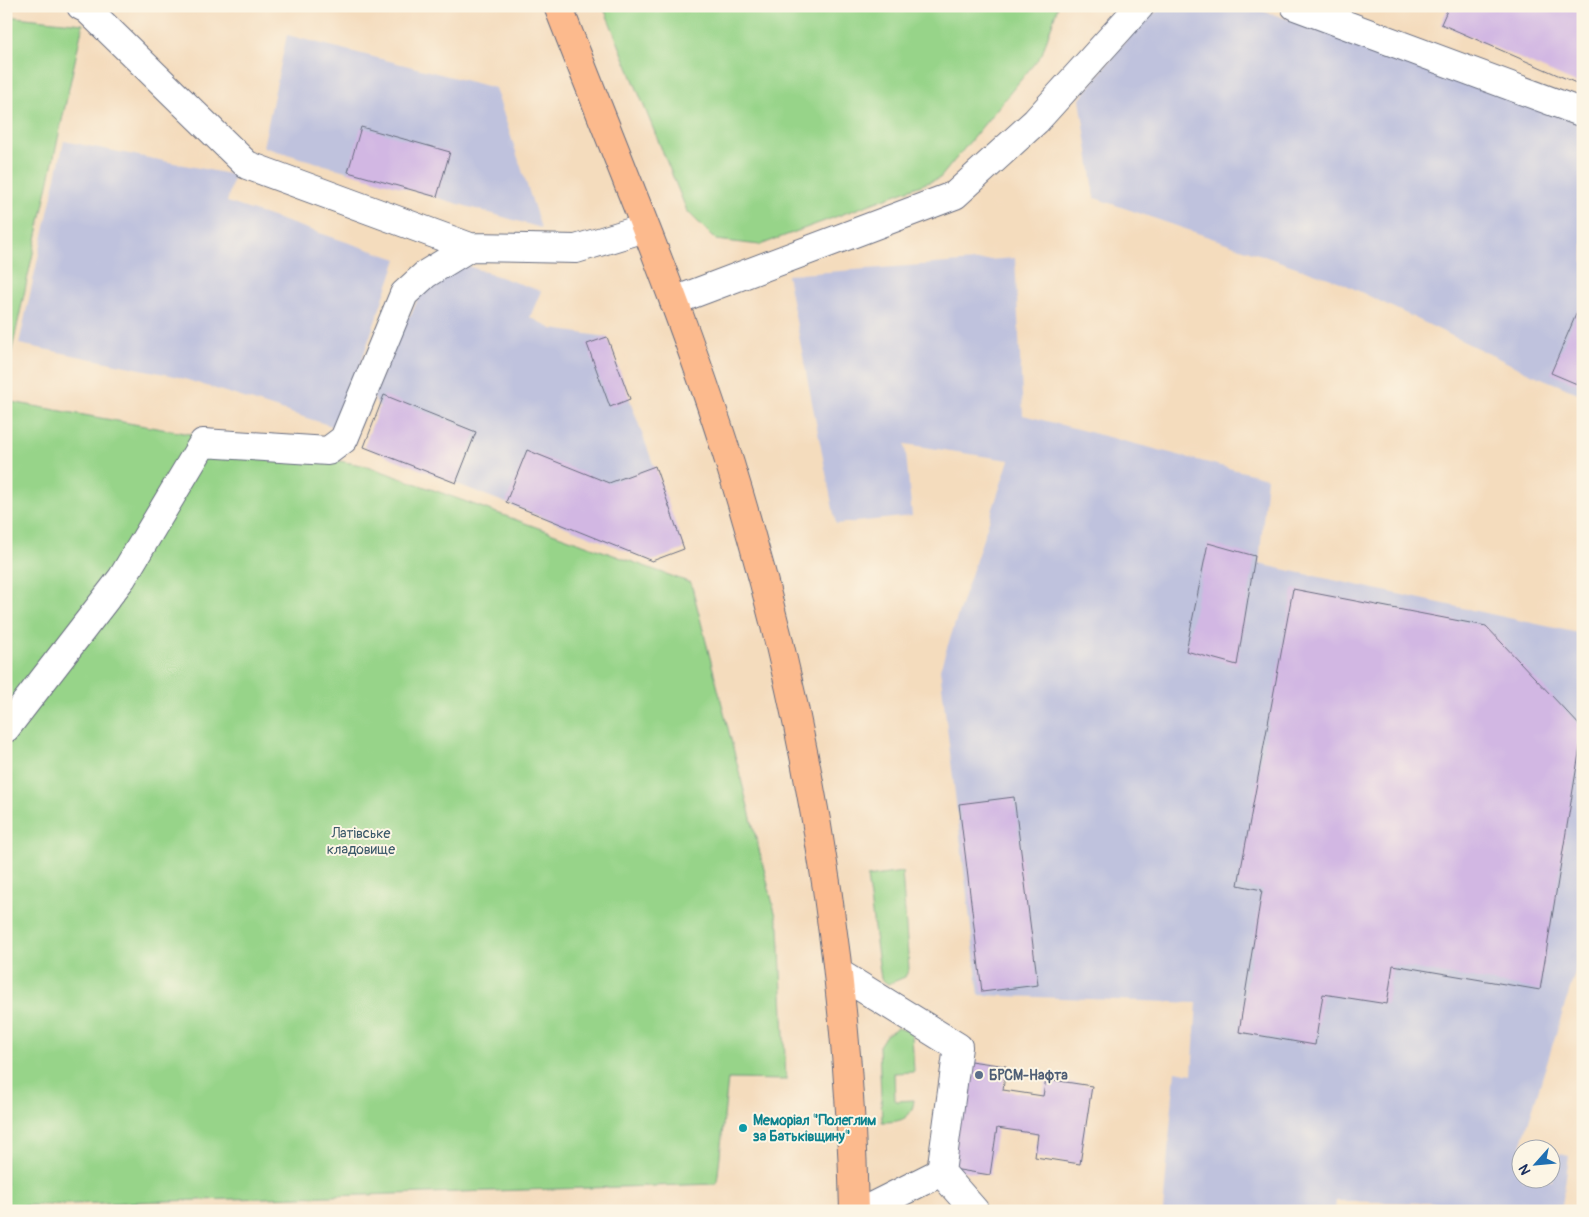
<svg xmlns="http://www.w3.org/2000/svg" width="1589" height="1217" font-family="Pangolin,sans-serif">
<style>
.industrial{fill:#bfc2dd}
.green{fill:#97d489;stroke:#598274}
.building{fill:#d2b7e3}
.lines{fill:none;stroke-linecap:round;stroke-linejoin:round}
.minor-casing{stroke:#676c7f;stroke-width:30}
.highway-casing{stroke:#676c7f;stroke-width:30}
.minor{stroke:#fff;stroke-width:28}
.highway{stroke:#fcba8d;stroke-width:28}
.service-dot{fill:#5c6f8a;stroke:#fcf5e5;stroke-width:2}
.culture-dot{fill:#0f9aa8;stroke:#fcf5e5;stroke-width:2}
.labels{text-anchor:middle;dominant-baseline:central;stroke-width:4;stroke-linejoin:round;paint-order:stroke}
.park-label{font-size:14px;fill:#3a5869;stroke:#fcf5e5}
.service-label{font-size:14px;font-weight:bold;fill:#4e5e75;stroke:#fcf5e5;text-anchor:start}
.culture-label{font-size:14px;font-weight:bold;fill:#0d838f;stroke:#fcf5e5;text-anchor:start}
</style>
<rect width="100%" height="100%" fill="#fcf5e5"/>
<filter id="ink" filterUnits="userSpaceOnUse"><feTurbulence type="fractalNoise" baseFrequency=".02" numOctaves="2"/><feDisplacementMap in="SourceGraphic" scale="10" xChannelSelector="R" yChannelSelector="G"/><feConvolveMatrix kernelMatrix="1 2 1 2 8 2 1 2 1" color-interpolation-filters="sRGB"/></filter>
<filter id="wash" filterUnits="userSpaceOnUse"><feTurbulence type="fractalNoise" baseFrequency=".0096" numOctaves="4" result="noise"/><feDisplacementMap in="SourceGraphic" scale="20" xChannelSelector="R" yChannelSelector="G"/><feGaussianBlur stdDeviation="1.12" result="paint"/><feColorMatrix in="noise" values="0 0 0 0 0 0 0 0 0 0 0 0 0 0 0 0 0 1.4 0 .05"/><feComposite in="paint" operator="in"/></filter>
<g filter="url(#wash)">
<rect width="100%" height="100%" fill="#f4dcbd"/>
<path class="industrial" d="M1164,6h82l194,60 143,59v270l-54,-22 -189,-91 -245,-84 -15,-99 57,-73z
M287,35l208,53 46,140 -278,-81z
M64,141l170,34 -7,27 170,57 -59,169 -163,-52 -156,-32z
M1015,258l8,157 244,63 -8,86 324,70v313l-62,199 16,3 -15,1v30h30v-28l17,4 -7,50 -226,-5 -1,10h-172l12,-140 17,3 5,-71 -218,-8 -39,-326 69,-209 -104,-16 7,72 -76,8 -49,-249z
M465,265l76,26 -11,26 22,12 55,8 77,212 -32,12 -288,-114 15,-40 -6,-10 31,-78 7,-4 11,-27z"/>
<path class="green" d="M603,6h455l-16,48 -102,124 -180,67 -44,-5 -29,-29z
M6,16l77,8 -77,353z
M6,401l361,65 324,117 88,345 7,152 -58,-1 -11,105 -711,22z
M902,872l7,97 -4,8 -17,7 -7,-5 -14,-102z
M897,1028l12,3 3,4 2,37 -20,1 1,28 19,-1c-2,20 -15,22 -32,22l-3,-76 7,-11z"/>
<g id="blocks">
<path class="building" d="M1449,6h116l18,8v72l-142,-62z
M361,127l89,25 -13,45 -89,-25z
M1583,298v71l-6,15 -26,-11z
M607,337l23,62 -20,8 -23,-63z
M384,395l92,37 -20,51 -92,-36z
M527,450l82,33 46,-17 29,83 -32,12 -146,-59z
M1208,543l47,13 -18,109 -51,-14z
M1293,589l193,37 97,103 -43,261 -147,-25 -6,39 -64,-10 -8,51 -76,-13 23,-142 -24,-5z
M1014,797l24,188 -56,7 -23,-188z
M963,1060l43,6 -3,24 40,6 3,-17 46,7 -12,78 -45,-7 3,-23 -41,-6 -7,47 -43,-7z"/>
</g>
</g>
<g filter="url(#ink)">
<use href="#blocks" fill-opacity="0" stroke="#676c7f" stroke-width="1"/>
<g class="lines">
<g class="minor-casing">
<path id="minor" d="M81,6l6,3 160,156 223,82 106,2 69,-21
M1295,6l288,107
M674,301l281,-106 81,-74 104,-115
M6,728l116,-150 81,-135 125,8 16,-12 60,-145 22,-20 44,-27
M840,974l118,73 -17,125 -78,39
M941,1172l34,39"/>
</g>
<g class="highway-casing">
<path id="highway" d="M558,6c59,152 124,303 172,458 75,243 119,493 124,747"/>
</g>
<use href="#minor" class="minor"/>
<use href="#highway" class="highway"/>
</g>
</g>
<circle class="service-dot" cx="979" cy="1075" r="5"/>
<circle class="culture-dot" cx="743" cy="1128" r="5"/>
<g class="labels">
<g class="park-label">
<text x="361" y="833">Латівське<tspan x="361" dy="16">кладовище</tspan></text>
</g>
<g class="service-label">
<text x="989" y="1075">БРСМ-Нафта</text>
</g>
<g class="culture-label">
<text x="753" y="1120">Меморіал "Полеглим<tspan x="753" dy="16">за Батьківщину"</tspan></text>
</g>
</g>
<rect width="1589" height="1217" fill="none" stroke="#fcf5e5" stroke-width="25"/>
<g transform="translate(1536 1164) rotate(243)"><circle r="24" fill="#fcf5e5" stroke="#a2a6af"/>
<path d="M0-4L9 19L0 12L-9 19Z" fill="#1f6fb2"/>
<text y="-8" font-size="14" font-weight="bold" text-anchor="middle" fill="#1b2f5e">N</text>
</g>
</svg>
